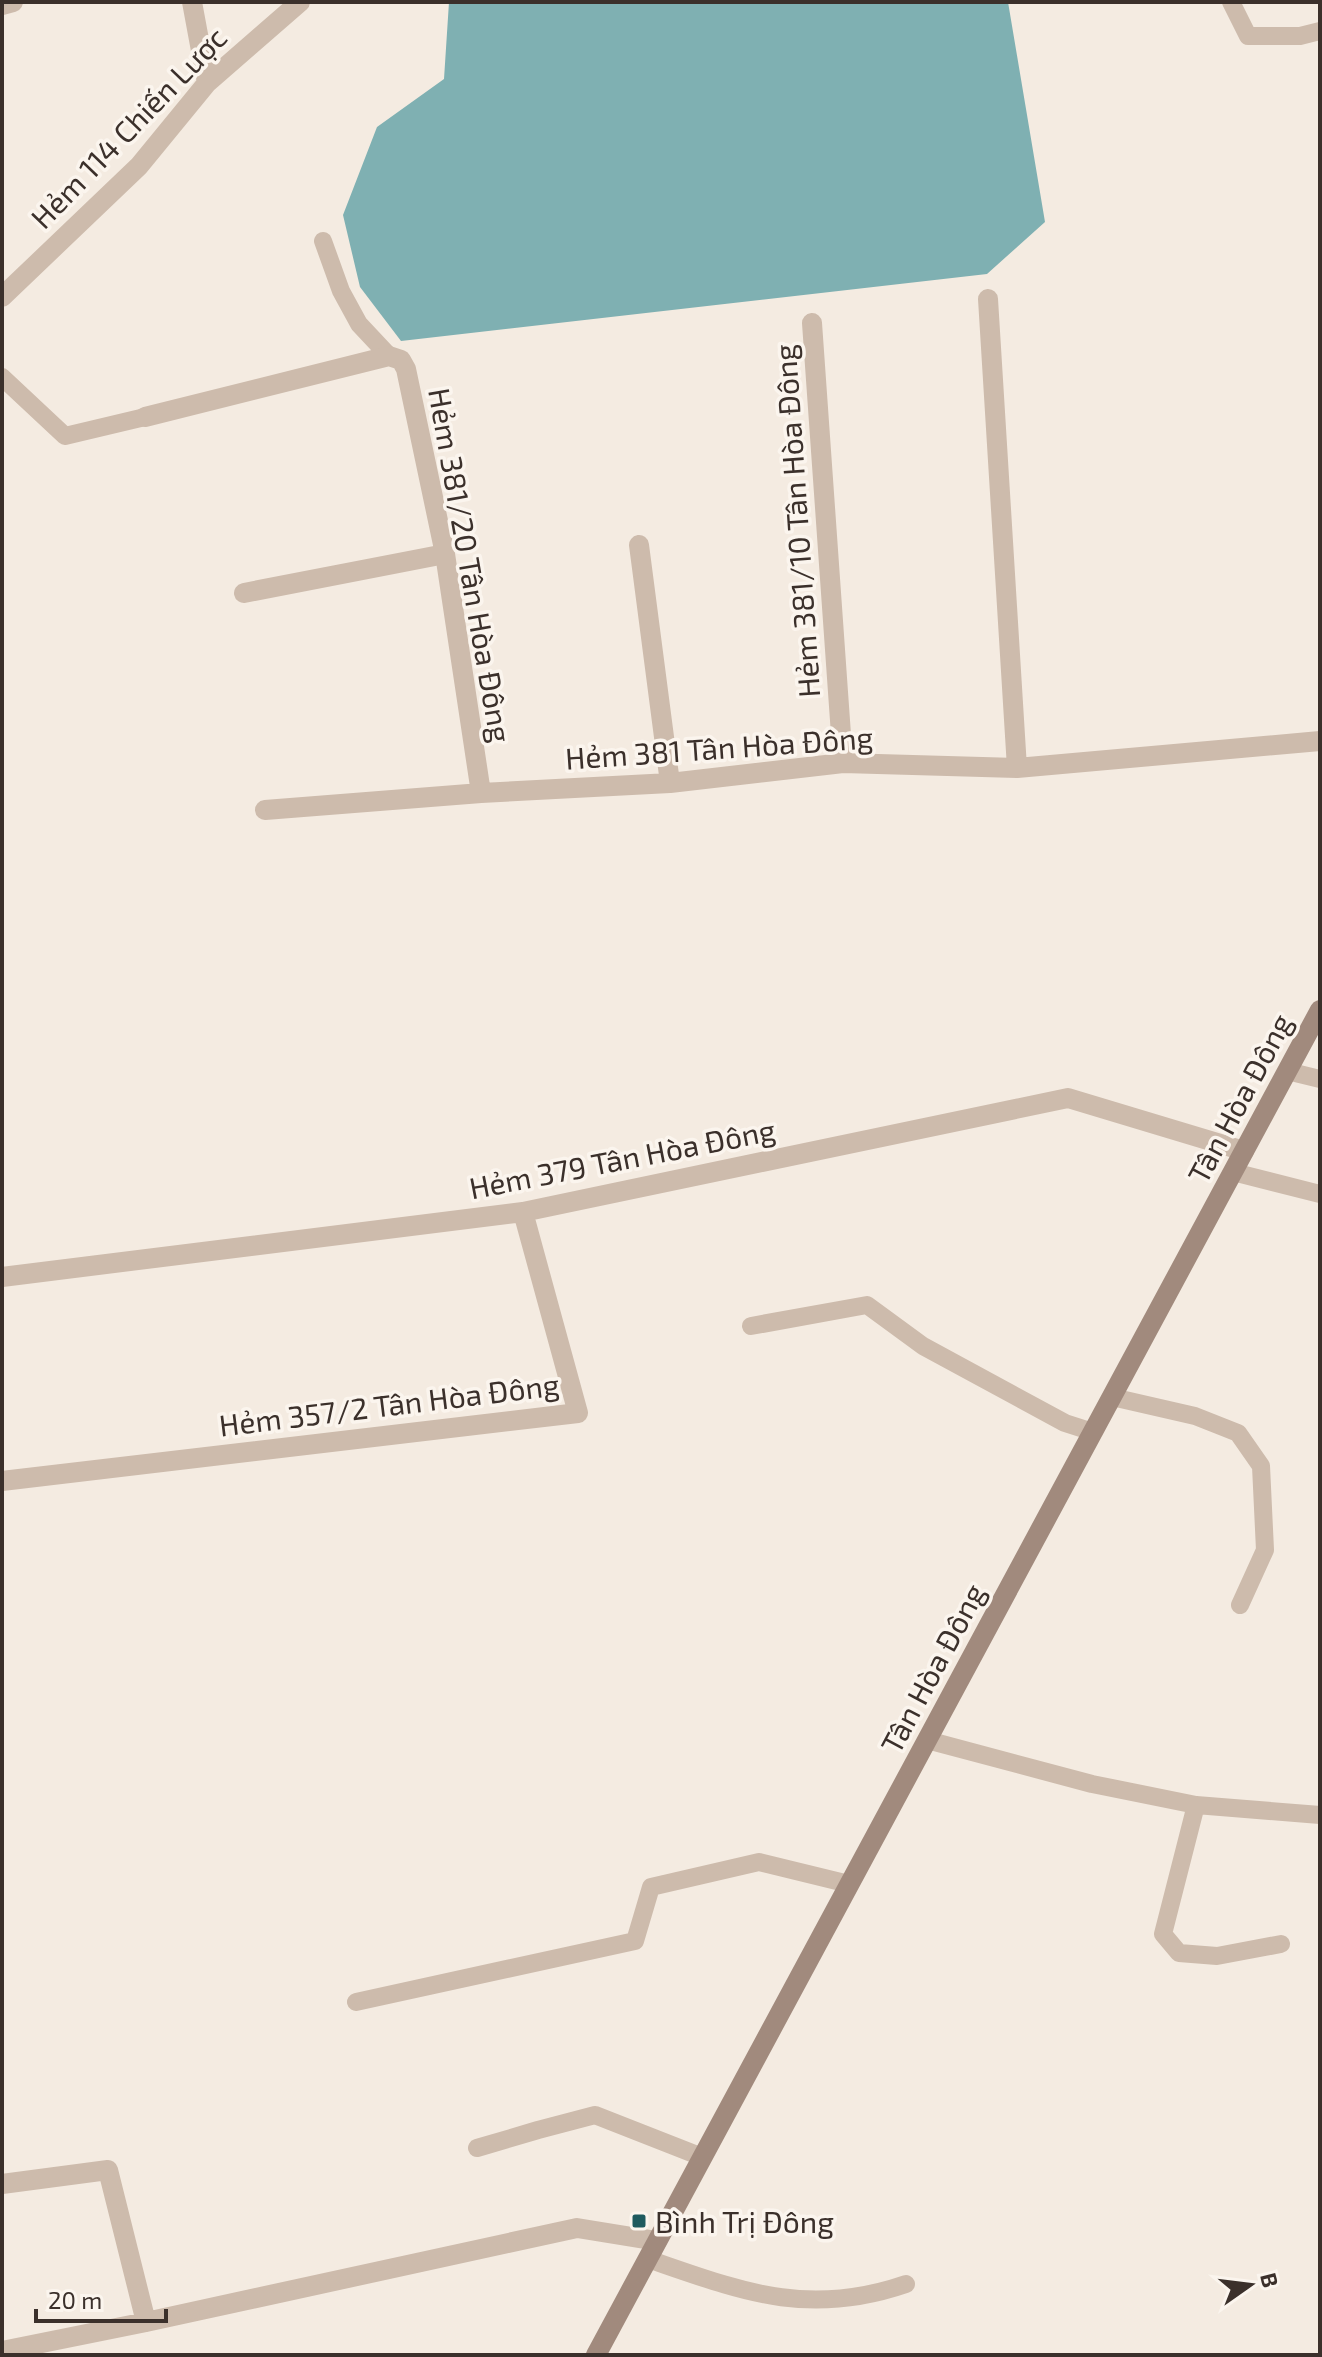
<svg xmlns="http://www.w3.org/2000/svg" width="1322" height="2357" font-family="'Exo 2',sans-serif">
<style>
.water{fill:#7fb0b2}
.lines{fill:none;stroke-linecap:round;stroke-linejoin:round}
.lane{stroke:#cdbbac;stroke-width:18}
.street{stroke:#cdbbac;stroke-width:20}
.secondary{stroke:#a18a7d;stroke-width:20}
.poi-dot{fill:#1f5a5e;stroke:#fbf5ee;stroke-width:3}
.labels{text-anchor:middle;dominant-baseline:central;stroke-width:7;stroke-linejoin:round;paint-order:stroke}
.street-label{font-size:30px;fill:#3b302b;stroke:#fbf5ee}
.poi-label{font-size:30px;fill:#3b302b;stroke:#fbf5ee;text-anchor:start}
</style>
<rect width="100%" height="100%" fill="#f4ebe1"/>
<path class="water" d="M449,2h559l37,220 -58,52 -586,67 -41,-54 -17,-72 34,-88 67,-48z"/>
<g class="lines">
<path class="lane" d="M1231,2l17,34h52l20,-5
M323,241l18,50 18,33 30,32
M2,377l63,59 80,-19
M1287,1071l33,8
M1233,1172l87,22
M751,1326l116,-21 56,41 142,77 28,9
M1112,1397l83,19 43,17 23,33 4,84 -25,55
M927,1740l165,44 104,21 124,10
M1196,1805l-33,129 16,19 38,3 64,-12
M356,2002l279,-61 16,-54 108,-25 90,22
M477,2148l61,-18 57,-15 107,42
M648,2259c93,32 159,59 258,25"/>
<path class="street" d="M192,2l15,81
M2,5l11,-3
M2,297l137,-131 68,-83 93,-81
M988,299l29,469
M812,323l31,440
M145,417l244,-61 12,4 5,9 39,185 36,239
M639,545l31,238
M244,593l201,-39
M265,810l216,-17 189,-10 173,-20 174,5 303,-27
M2,1277l521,-65 545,-114 176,53
M2,1481l576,-68 -55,-201
M2,2184l106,-14 38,152
M2,2351l144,-29 431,-94 80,13"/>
<path class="secondary" d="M596,2355l724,-1345"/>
</g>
<rect class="poi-dot" x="631" y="2213" width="16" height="16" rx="4"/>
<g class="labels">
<g class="street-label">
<text transform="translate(128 127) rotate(-46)">Hẻm 114 Chiến Lược</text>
<text transform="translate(796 521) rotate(-94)">Hẻm 381/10 Tân Hòa Đông</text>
<text transform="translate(471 565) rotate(80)">Hẻm 381/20 Tân Hòa Đông</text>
<text transform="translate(719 747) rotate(-4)">Hẻm 381 Tân Hòa Đông</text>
<text transform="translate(1239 1098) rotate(-62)">Tân Hòa Đông</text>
<text transform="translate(622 1158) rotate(-11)">Hẻm 379 Tân Hòa Đông</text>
<text transform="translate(389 1404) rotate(-7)">Hẻm 357/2 Tân Hòa Đông</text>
<text transform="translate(932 1668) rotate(-62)">Tân Hòa Đông</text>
</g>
<g class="poi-label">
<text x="655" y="2221">Bình Trị Đông</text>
</g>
</g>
<rect width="1322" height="2357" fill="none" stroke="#3b302b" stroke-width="8"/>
<g transform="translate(1250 2285) rotate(76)" stroke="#fbf5ee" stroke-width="6" paint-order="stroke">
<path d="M0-6L14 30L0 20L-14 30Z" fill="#3b302b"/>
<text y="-12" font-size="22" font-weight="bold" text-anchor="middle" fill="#3b302b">B</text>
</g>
<path d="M36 2309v12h130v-12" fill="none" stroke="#3b302b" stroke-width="4"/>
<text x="48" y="2309" font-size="24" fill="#3b302b" stroke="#fbf5ee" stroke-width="6" paint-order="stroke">20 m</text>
</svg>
